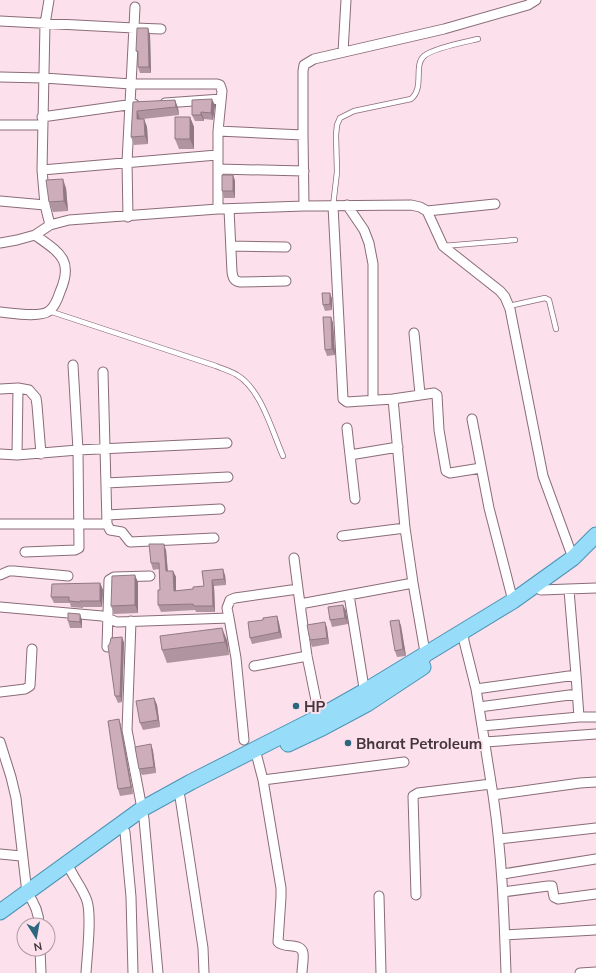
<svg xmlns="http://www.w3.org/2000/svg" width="596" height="973" font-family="Mulish,sans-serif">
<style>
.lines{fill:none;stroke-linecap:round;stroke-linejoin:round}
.lane-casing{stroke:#8a6c79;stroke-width:6}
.street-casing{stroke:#8a6c79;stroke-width:11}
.primary-casing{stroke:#4d94b5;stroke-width:17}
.lane{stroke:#fff;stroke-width:4.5}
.street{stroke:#fff;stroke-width:9}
.primary{stroke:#97ddfa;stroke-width:15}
.wall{fill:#b095a0}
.shaded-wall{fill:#907982}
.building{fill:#cdadba;stroke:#907982}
.poi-dot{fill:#2c667f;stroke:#fce0eb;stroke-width:1.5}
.labels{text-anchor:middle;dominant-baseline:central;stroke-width:4;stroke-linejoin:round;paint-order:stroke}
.poi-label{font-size:15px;font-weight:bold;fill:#43363b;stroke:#fce0eb;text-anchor:start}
</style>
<rect width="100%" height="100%" fill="#fce0eb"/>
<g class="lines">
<g class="lane-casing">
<path id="lane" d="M333,206l4,-34 -1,-37 1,-10 3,-7 14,-7 57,-12c14,-12 2,-33 13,-43 9,-8 41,-14 54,-17
M443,246l72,-6
M509,306l36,-8 4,2 7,29
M49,311l167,55c7,3 15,5 21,9 24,14 35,56 46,81"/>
</g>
<g class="street-casing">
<path id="street" d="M49,0l-4,24 -3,146 3,35 5,20
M0,21l134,7 27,1
M343,52l3,-52
M0,77l44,1 87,6h86l3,1 2,6 -4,40v78
M165,103l56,-4
M42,117l92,-13
M0,125h43
M218,131l85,4
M218,169l86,2
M42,170l175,-15
M0,201l45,4
M347,205l17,25 5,13 4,21v136
M304,206l-1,-71v-64l1,-6 10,-6 130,-30 84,-24 8,-5
M333,206l10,193 4,3 46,-3 41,-6 3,2 2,35 7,41 4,2 31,-5
M229,209l3,63c1,6 2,9 8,10l46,-1
M427,211l68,-7
M128,217l-1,-55 8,-155
M0,243l17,-3 18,-5 15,-10 19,-5 149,-11 86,-3 107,-1 9,2 7,4 16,35 57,45 5,6 5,12 33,167 30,82
M231,246l55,1
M0,312c11,1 40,6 49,-1 6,-4 9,-13 11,-19 14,-32 0,-39 -25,-57
M414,333l6,61
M18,388l11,2 7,8 1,7 4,49
M0,389l18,-1 -1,67
M472,419l17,89 24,93
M347,428l3,27
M0,454l17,1 61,-5 149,-7
M106,483l122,-6
M355,499l-5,-44 48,-8
M107,515l113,-6
M0,524h107l-4,-152
M107,524l3,6 12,2 8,10 84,-4
M342,536l63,-8
M25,552l50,-2 4,-2 -1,-98 -5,-85
M294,558l4,31
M0,575l9,-4h5l54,5
M413,583l13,75
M534,586l7,4 55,-2
M349,595l16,99
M300,604l113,-21 -8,-55 -12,-129
M0,607l102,9 15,6 112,-4 -2,-10 3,-8 5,-2 63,-9 9,67 13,64
M229,618l7,40 8,82
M131,621l-4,109 17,89 14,154
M463,632l1,9 12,48
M107,647l2,-67 5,-3 36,-1
M254,666l53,-10
M576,675l3,42
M0,692l25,-3 5,-3 2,-37
M479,707l98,-13
M596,717h-17l-97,9 11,69 87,-12 16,-1
M482,726l-6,-37 100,-14 -7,-85
M0,742l11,35 5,21 11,95c7,9 12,20 12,32
M485,742l111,-8
M255,749l8,31 18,108v9l-3,45c6,7 23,0 25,11 1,6 -1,14 -1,20
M263,780l141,-18
M493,795c9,59 11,118 13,178
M180,797l23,151 1,25
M125,832l6,65 2,76
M499,839l97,-11
M0,854l21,2
M71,871c5,10 13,20 16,30 5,16 0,54 -1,72
M503,874l93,-15
M503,892l45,-6h4l2,11 4,2 38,-5
M416,895l-3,-99 5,-3 73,-9
M379,896l2,77
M505,935l91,-5
M40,949l1,24
M580,973l16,-1"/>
</g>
<g class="primary-casing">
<path id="primary" d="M288,744l34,-16 45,-24 56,-37
M0,912l142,-103 49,-27 128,-65 46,-26 148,-90 60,-43 23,-23"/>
</g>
<use href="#lane" class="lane"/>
<use href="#street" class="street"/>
<use href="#primary" class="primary"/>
</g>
<path class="wall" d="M148,28l2,7 1,38h-11l-2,-6v-13l-2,-3z
M175,100l3,8 1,7 -36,4h1l3,8 1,17 -14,1 -3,-8 2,-35z
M215,105l-2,15 -9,-1v2h-9l-3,-6z
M190,117l4,10v22h-15l-4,-10z
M233,175l2,6v17h-11l-2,-7z
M66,188l2,23 -15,1 -4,-10z
M330,293l2,6v11l-7,1 -2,-6z
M331,317l2,6 2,32 -8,1 -2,-6z
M166,550l2,21h5l3,6v14l17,-2 11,-3 -2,-15 23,4 1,10 -12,1 1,26h-19l-1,-2 -34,2 -3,-7 2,-15 -1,-21 -6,1 -2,-7z
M138,582v31l-24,1 -3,-8z
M100,583l3,7 -1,17h-19v1l-12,-1 -1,-4h-16l-3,-6z
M343,605l3,6 2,13 -16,3 -2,-7z
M277,616l2,7 3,15 -30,6 -2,-6 13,-18z
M82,620v8h-12l-2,-7z
M399,620l2,6 5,30 -9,1 -2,-6z
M325,622l2,6 2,16 -17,3 -2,-7z
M122,637l2,6 -2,59 -4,1 -3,-7z
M227,640l2,15 -62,8 -5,-13z
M154,698l3,7 3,22 -17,3 -3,-7z
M119,719l2,7 12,68 -13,2 -2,-7z
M151,744l2,7 3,22 -14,2 -3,-6z"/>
<path class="shaded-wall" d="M148,28l2,7 1,38 -2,-6z
M212,99l3,6 -2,15 -2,-7z
M175,100l3,8 1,7 -3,-8z
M137,111l3,8h-3z
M201,112l3,7v2l-3,-6z
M190,117l4,10v22l-4,-10z
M144,119l3,8 1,17 -3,-8z
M233,175l2,6v17l-2,-7z
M63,179l3,9 2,23 -4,-10z
M330,293l2,6v11l-2,-6z
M331,317l2,6 2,32 -3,-6z
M164,544l2,6 2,27 -2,-6z
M223,569l2,6 1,10 -2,-6z
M173,571l3,6v20l-2,-6z
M135,575l3,7v31l-3,-8z
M212,580l2,6 1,26 -2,-6z
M100,583l3,7 -1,17 -2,-6z
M343,605l3,6 2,13 -3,-6z
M80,614l2,6v8l-2,-6z
M277,616l2,7 3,15 -3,-6z
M399,620l2,6 5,30 -3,-7z
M325,622l2,6 2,16 -2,-6z
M222,628l5,12 2,15 -4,-13z
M122,637l2,6 -2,59 -2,-6z
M154,698l3,7 3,22 -2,-7z
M119,719l2,7 12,68 -2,-7z
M151,744l2,7 3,22 -2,-6z"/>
<path class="building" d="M137,28h11l1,39h-11v-16h-2z
M212,99l-1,14 -10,-1v3h-9v-15z
M175,100l1,7 -39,4v8h7l1,17 -14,1 2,-35z
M175,117h15v22h-15z
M222,175h11v16h-11z
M63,179l1,22 -15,1 -3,-22z
M322,293h8v11l-7,1z
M323,317h8l1,32 -7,1z
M149,544h15l2,27h7l1,20 19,-2v-2l11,-1 -2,-15 21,-2 1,10 -12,1 1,26h-19l-1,-2 -35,1v-15h2l-1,-27h-8z
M135,575v30l-24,1 1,-30z
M100,583v18h-20v1l-11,-1v-4h-18l1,-13z
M343,605l2,13 -15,2 -2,-13z
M68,613l12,1v8l-12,-1z
M277,616l2,16 -29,6 -2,-16 15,-2v-2z
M399,620l4,29 -8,2 -5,-30z
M325,622l2,16 -17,2 -3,-15z
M222,628l3,14 -63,8 -2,-14z
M122,637l-2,59h-5l-7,-50 2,-3 1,-5z
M154,698l4,22 -18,3 -4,-22z
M119,719l12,68 -13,2 -10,-68z
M151,744l3,23 -15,2 -4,-22z"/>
<g class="poi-dot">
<circle cx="296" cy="706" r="4"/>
<circle cx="348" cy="743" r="4"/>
</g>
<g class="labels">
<g class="poi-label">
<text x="304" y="706">HP</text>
<text x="356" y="743">Bharat Petroleum</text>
</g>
</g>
<g transform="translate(36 937) rotate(169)"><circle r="19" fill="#fce0eb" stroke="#b29ca5"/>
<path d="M0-3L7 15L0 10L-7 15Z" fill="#2c667f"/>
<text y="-6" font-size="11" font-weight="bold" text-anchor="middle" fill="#43363b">N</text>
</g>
</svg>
